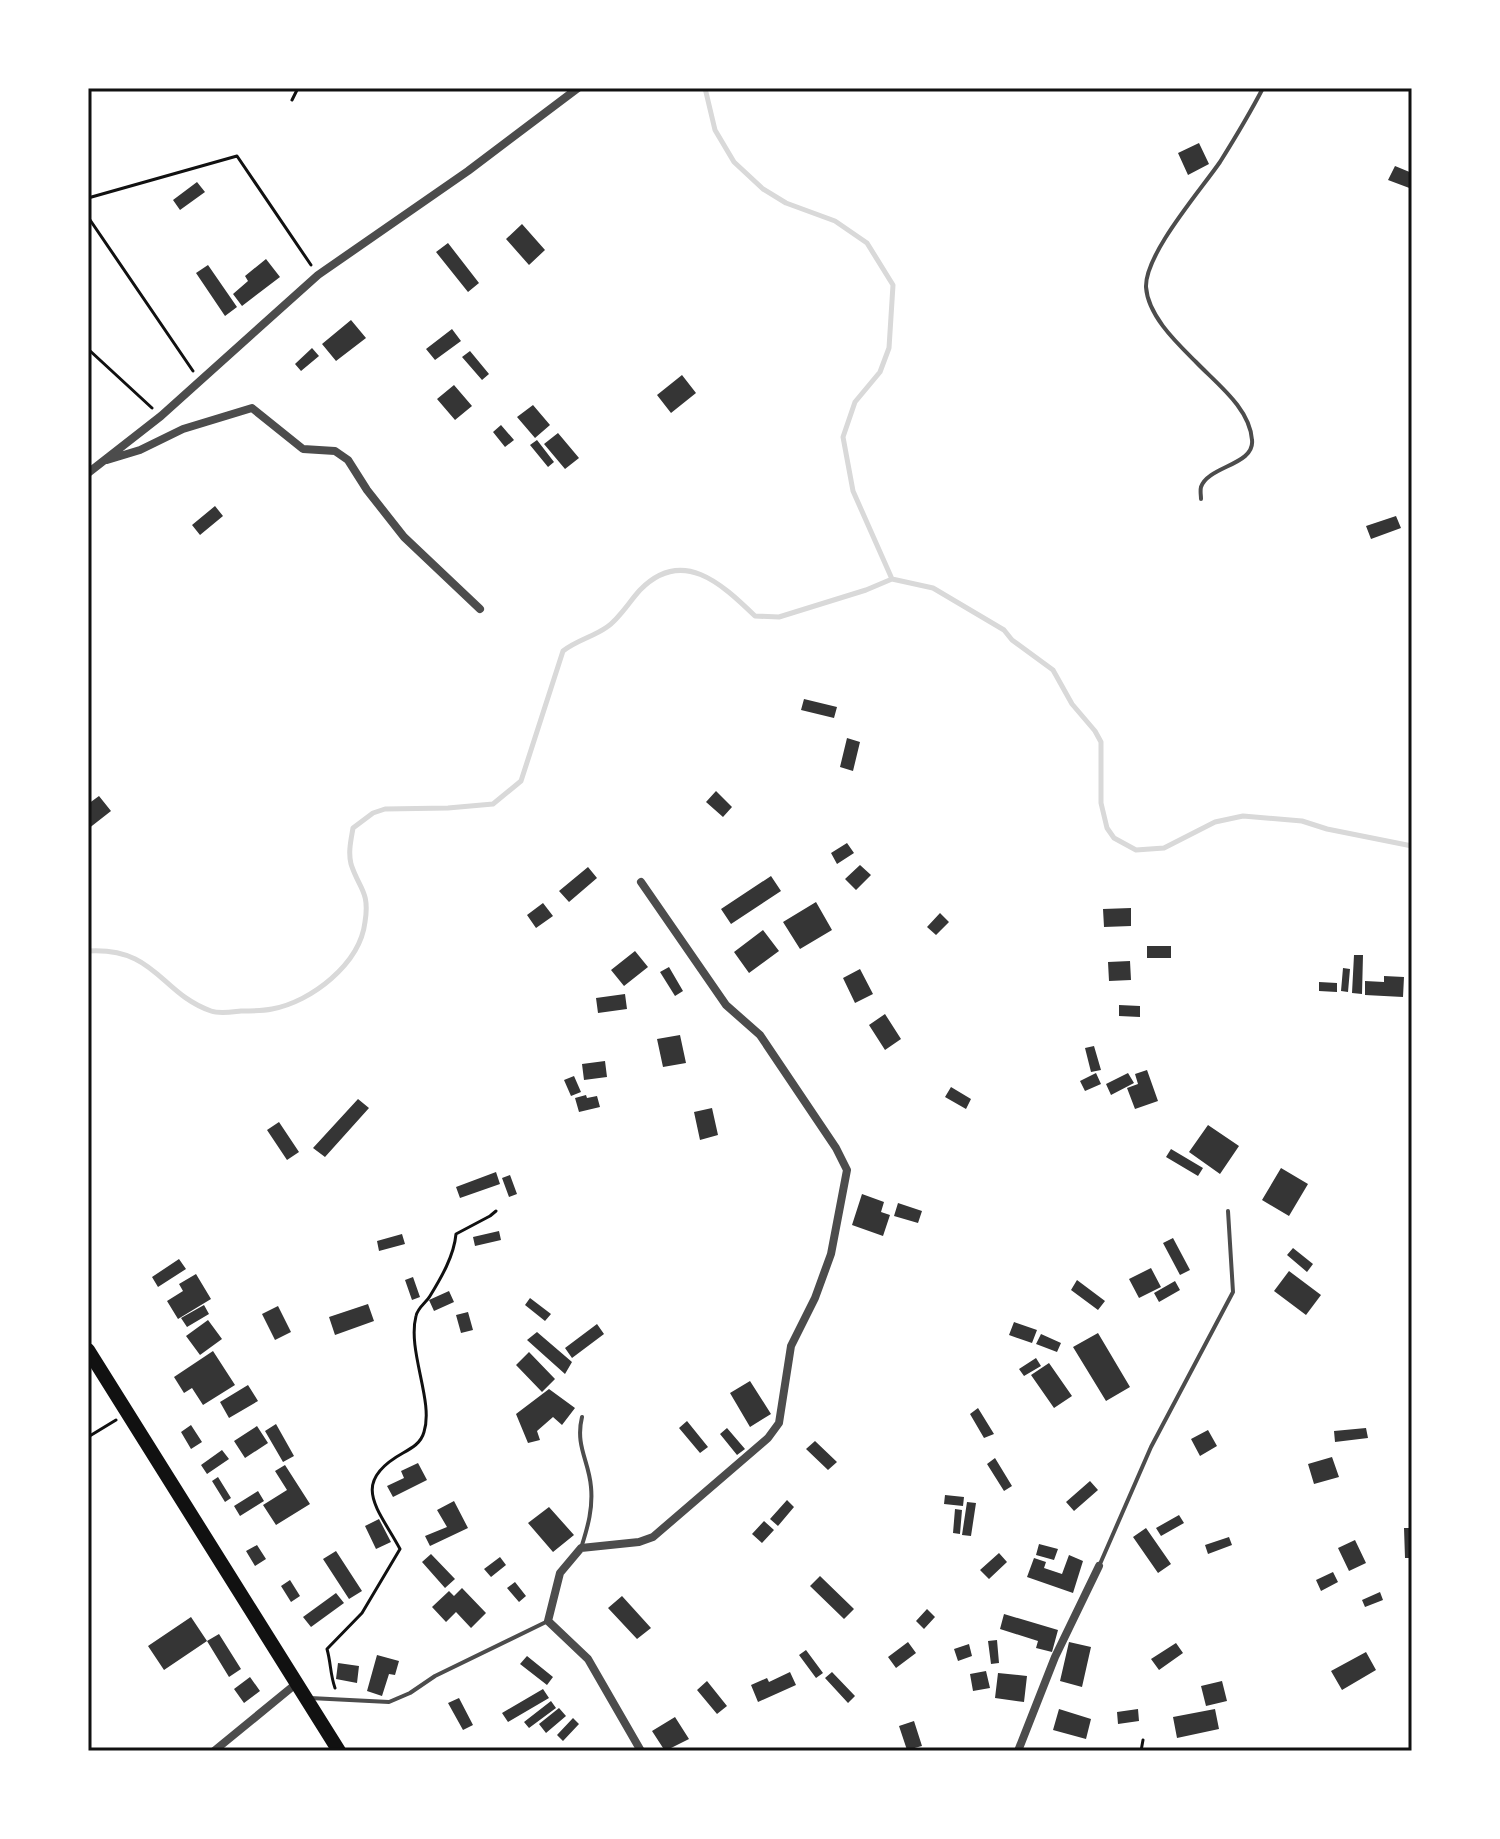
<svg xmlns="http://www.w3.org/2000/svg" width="1500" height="1839" font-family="Mulish,sans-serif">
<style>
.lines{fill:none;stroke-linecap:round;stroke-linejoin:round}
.stream{stroke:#d9d9d9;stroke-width:5}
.building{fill:#353535}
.path{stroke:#111;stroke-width:3}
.service{stroke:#4c4c4c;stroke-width:4}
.minor{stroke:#4c4c4c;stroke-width:8}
.primary{stroke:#111;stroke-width:14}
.neatline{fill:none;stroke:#111;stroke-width:3}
</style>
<rect width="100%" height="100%" fill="#fff"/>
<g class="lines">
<path class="stream" d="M705,88l10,42 19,32 29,27 23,14 49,18 32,22 26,42 -4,63 -9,24 -25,30 -12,35 10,54 39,88
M88,951c68,-4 72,42 123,60 9,3 20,1 30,0 10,0 21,0 31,-2 39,-7 88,-45 93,-87 5,-31 -6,-33 -14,-58 -3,-12 0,-24 2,-36l20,-15 12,-4 63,-1 45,-4 28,-23 42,-130c14,-11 30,-14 44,-24 12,-8 22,-25 33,-37 42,-43 81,-7 115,26l24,1 87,-27 26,-11 41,9 71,42 8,10 41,30 19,34 23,27 6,11v61l6,25 7,10 22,12 28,-2 51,-26 28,-6 59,5 25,8 85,17"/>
</g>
<path class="building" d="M1199,143l10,21 -21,11 -10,-22z
M1395,166l17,7v16l-24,-9z
M197,182l8,10 -25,18 -7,-10z
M522,224l23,26 -16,15 -23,-26z
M448,243l31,40 -11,9 -32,-40z
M266,259l14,18 -38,29 -9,-12 15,-13 -3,-5z
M208,265l29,42 -12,9 -29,-43z
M351,320l15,18 -30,23 -14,-17z
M452,329l9,12 -26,19 -9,-11z
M312,348l7,8 -18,15 -6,-7z
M470,351l19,23 -7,6 -20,-23z
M682,375l14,18 -25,20 -14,-18z
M454,385l18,21 -17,14 -18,-21z
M533,405l17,20 -15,13 -18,-21z
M501,425l13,15 -9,7 -12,-15z
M558,433l21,25 -14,11 -21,-25z
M537,440l17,22 -6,5 -18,-22z
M215,506l8,10 -23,19 -8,-10z
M1396,516l5,12 -30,11 -5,-13z
M804,699l33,8 -3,11 -33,-8z
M847,738l13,4 -7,29 -13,-4z
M716,791l16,16 -9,10 -17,-15z
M99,796l12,15 -23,18v-25z
M847,843l7,10 -17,11 -6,-11z
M860,865l11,10 -15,15 -11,-11z
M588,867l9,11 -28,24 -10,-11z
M771,876l10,15 -50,33 -10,-15z
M816,902l16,28 -32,19 -17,-27z
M543,903l10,13 -17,12 -9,-13z
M1131,908v18l-27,1 -1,-18z
M940,913l9,9 -13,13 -9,-8z
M763,930l16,21 -30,22 -15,-21z
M1147,946h24v12h-24z
M635,951l13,16 -24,19 -13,-16z
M1354,955h9l-1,39 -10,-1z
M1130,961l1,19 -22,1 -1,-19z
M669,967l14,24 -8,5 -15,-24z
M1343,968l7,1 -2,23 -7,-1z
M860,969l13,25 -18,9 -12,-25z
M1384,976l20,1 -1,20 -38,-2v-14l19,1z
M1319,982l18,1v9l-18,-1z
M625,994l2,15 -29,4 -2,-15z
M1119,1005l21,1v11l-21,-1z
M885,1014l16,25 -16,11 -16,-25z
M680,1035l6,28 -23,4 -6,-28z
M1094,1046l7,24 -10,2 -6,-24z
M605,1061l2,16 -23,3 -2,-16z
M1147,1070l11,31 -23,8 -8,-21 11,-4 -3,-10z
M1096,1073l5,11 -16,7 -5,-10z
M1128,1073l6,10 -23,12 -5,-11z
M574,1076l7,16 -10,4 -7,-16z
M951,1087l20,12 -5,10 -21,-12z
M586,1095l1,3 10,-2 3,11 -21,5 -4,-14z
M358,1099l11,9 -44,49 -12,-9z
M712,1108l6,27 -18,5 -6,-28z
M279,1122l20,30 -12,8 -20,-30z
M1208,1125l31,21 -19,28 -31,-22z
M1171,1149l32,19 -5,8 -32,-19z
M1281,1168l27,16 -19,32 -27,-16z
M496,1172l4,12 -40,14 -4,-11z
M510,1175l7,19 -8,3 -7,-19z
M862,1194l22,8 -3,10 9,3 -7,21 -31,-11z
M898,1203l24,8 -4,12 -24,-7z
M499,1231l2,9 -26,6 -2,-9z
M402,1234l3,10 -26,7 -2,-10z
M1173,1238l17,32 -10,5 -17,-32z
M1293,1248l20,16 -6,8 -20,-17z
M179,1259l7,10 -28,18 -6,-10z
M1151,1268l10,19 -22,11 -10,-19z
M1289,1271l32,24 -15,20 -32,-24z
M196,1274l15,25 -33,20 -11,-18 16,-10 -4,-7z
M413,1277l7,20 -8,3 -7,-20z
M1077,1280l28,21 -7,9 -27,-20z
M1175,1281l5,9 -21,12 -5,-9z
M449,1291l5,11 -20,9 -5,-11z
M530,1298l21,16 -6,7 -20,-16z
M368,1304l6,17 -39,14 -6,-18z
M204,1305l5,9 -22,13 -6,-9z
M278,1306l13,26 -16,8 -13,-26z
M468,1312l5,18 -12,3 -5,-18z
M208,1320l14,19 -22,16 -14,-19z
M1014,1322l23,8 -5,13 -23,-8z
M597,1324l7,10 -32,24 -7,-10z
M537,1332l35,30 -7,12 -38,-34z
M1098,1333l32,54 -24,14 -33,-54z
M1041,1334l20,9 -4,9 -21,-8z
M213,1351l22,34 -32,20 -11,-17 -8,5 -10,-16z
M529,1352l26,27 -13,13 -26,-27z
M1036,1358l5,8 -17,10 -5,-7z
M1049,1363l23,33 -18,12 -23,-33z
M750,1381l21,33 -21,13 -20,-34z
M248,1385l10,16 -29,17 -9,-16z
M549,1389l26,19 -13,17 -9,-8 -16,14 3,9 -12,3 -12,-29z
M978,1408l16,26 -10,4 -14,-24z
M687,1421l21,26 -8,6 -21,-25z
M276,1424l18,32 -11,6 -18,-31z
M191,1425l11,17 -11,7 -10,-17z
M257,1426l11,17 -23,15 -11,-17z
M727,1428l18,21 -8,6 -17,-21z
M1366,1428l2,10 -33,4 -1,-11z
M1208,1430l9,16 -17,10 -9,-17z
M815,1441l22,21 -9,8 -22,-21z
M222,1450l7,9 -22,15 -6,-9z
M1332,1457l7,20 -25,7 -6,-20z
M995,1458l17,28 -8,5 -17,-27z
M418,1463l9,17 -34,17 -6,-11 17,-8 -3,-7z
M285,1465l25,39 -34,21 -13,-20 24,-15 -12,-19z
M218,1477l13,21 -6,4 -13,-21z
M1090,1481l8,9 -24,21 -8,-9z
M258,1491l6,10 -24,15 -6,-10z
M945,1495l19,2 -1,9 -19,-2z
M787,1500l7,7 -16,19 -8,-7z
M454,1501l14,27 -38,18 -5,-10 22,-9 -10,-17z
M967,1502l9,1 -5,33 -9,-1z
M549,1507l25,28 -21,17 -25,-29z
M955,1509l7,1 -2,24 -7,-1z
M1179,1515l5,8 -23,13 -5,-8z
M379,1519l12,23 -15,7 -11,-23z
M764,1521l10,9 -12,13 -10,-9z
M1146,1528l25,36 -13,9 -25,-36z
M1404,1528h8v30h-7z
M1229,1537l3,8 -24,9 -3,-9z
M1355,1540l11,23 -17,8 -11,-23z
M1039,1544l19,5 -4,11 -18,-5z
M257,1545l9,14 -11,7 -9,-15z
M336,1551l26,40 -13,8 -26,-40z
M999,1553l8,9 -18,17 -9,-9z
M431,1554l24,25 -10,9 -23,-26z
M1069,1555l14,6 -10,32 -46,-16 7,-19 12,4 -2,6 18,6z
M500,1557l6,8 -15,12 -7,-8z
M1333,1572l5,10 -17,9 -5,-11z
M820,1576l34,33 -10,10 -34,-33z
M290,1580l10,16 -9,6 -10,-16z
M515,1582l11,14 -7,6 -12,-14z
M462,1588l24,25 -15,15 -15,-16 -10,10 -14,-15 17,-16 5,5z
M1380,1592l3,8 -18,7 -3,-7z
M336,1593l8,10 -33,24 -8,-10z
M622,1596l29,32 -14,11 -29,-31z
M927,1609l8,8 -11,12 -8,-8z
M1004,1614l54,16 -6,22 -16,-4 2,-7 -38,-12z
M191,1617l16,24 -43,29 -16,-24z
M219,1634l22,35 -12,8 -22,-36z
M997,1640l2,23 -8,1 -3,-23z
M908,1642l8,11 -20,15 -8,-11z
M1069,1642l22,5 -9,40 -22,-6z
M1176,1643l7,10 -24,17 -8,-11z
M969,1644l3,12 -14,5 -4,-12z
M806,1650l17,23 -7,5 -17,-23z
M1366,1652l10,18 -34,20 -11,-19z
M377,1655l22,6 -4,14 -6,-1 -7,22 -15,-5z
M527,1656l26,21 -6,8 -27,-21z
M338,1663l21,3 -2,17 -21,-4z
M986,1671l4,17 -17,3 -3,-17z
M790,1672l6,13 -38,17 -7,-17 16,-7 2,4z
M832,1672l23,24 -7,7 -23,-25z
M998,1673l29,3 -3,26 -29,-4z
M250,1677l10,14 -16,12 -10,-14z
M707,1681l20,25 -10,8 -20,-24z
M1222,1681l5,20 -21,5 -5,-20z
M543,1689l6,9 -41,24 -6,-9z
M459,1698l14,27 -10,5 -15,-27z
M551,1701l5,7 -27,20 -5,-6z
M559,1708l7,8 -20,17 -7,-9z
M1059,1709l32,10 -5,20 -33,-9z
M1138,1709l1,12 -21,3 -1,-12z
M1215,1709l4,20 -42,9 -4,-21z
M675,1717l14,22 -24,12 -13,-20z
M573,1718l6,6 -16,17 -6,-6z
M914,1721l8,25 -15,4 -8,-24z"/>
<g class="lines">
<path class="path" d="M292,100l6,-12
M88,198l149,-42 74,109
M88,217l105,154
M88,349l64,59
M88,1437l28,-17
M335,1688c-5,-14 -4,-25 -8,-39l35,-36 38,-64c-22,-41 -51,-66 3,-96 9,-5 18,-10 21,-21 10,-31 -17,-81 -8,-116 2,-9 10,-13 14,-20 11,-18 24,-40 26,-62l34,-18 6,-5
M1141,1751l2,-11"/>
<path class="service" d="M1201,499c0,-4 -1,-8 0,-12 7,-21 54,-22 51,-47 -2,-32 -36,-57 -56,-78 -19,-19 -48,-46 -50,-75 -1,-33 54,-96 74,-125 15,-24 30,-49 43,-74
M582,1545c6,-19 11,-37 9,-58 -2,-26 -16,-41 -9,-70
M1100,1564l51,-117 82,-155 -5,-81
M310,1698l79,4 21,-9 25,-17 113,-55"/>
<path class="minor" d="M107,460l33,-10 43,-21 69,-21 51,41 32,2 13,9 19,30 37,47 76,72
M88,473l73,-57 157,-141 150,-104 110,-83
M214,1751l83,-68
M641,1751l-53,-92 -40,-38 12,-48 21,-25 58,-6 14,-5 115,-99 11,-15 12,-77 24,-48 16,-44 16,-84 -11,-22 -76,-113 -34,-30 -85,-123
M1018,1751l37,-94 44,-91"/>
<path class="primary" d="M88,1350l251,401"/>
</g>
<rect width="1500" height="1839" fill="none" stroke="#ffffff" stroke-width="180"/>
<rect x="90" y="90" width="1320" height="1659" class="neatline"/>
</svg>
